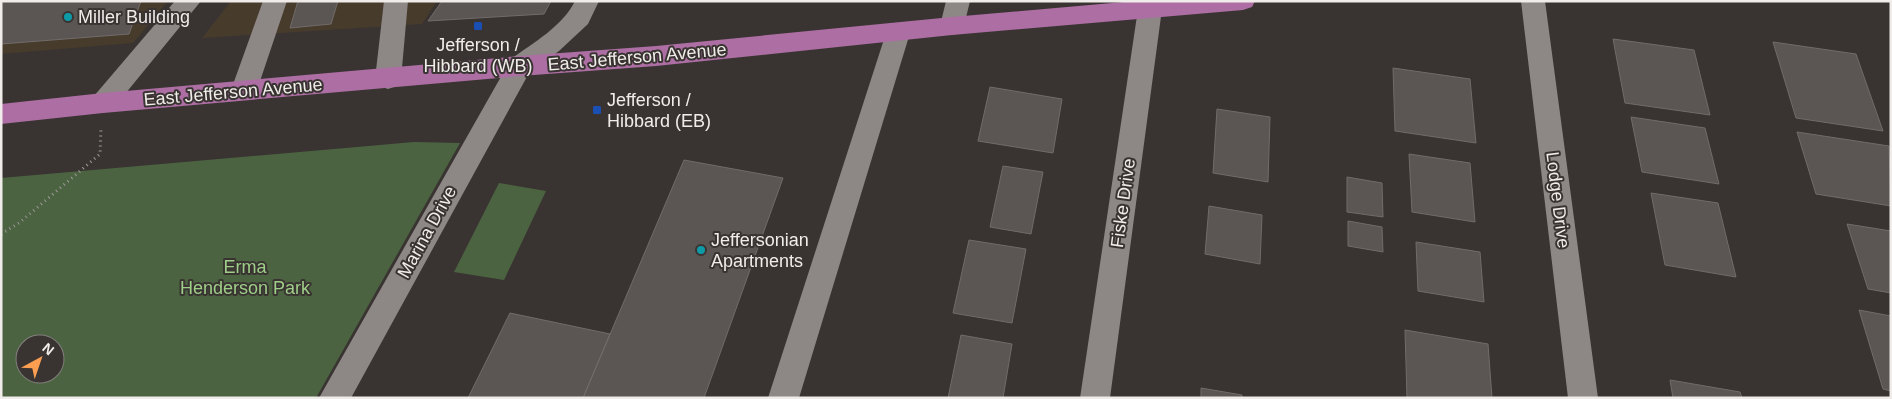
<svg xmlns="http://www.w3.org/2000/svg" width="1892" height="399" font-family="Helvetica,sans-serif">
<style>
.commercial{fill:#473b2c}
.green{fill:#4c6341;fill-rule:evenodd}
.building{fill:#5b5553;stroke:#716c69}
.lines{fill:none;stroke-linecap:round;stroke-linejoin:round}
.path{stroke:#9c9896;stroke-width:3;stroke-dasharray:1 4;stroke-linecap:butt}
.minor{fill:#8d8785;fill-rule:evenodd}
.major{fill:#ad6ea4;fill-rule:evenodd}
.culture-dot{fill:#0f9aa8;stroke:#393432;stroke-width:2}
.transit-dot{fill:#1a4fb4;stroke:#393432;stroke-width:2}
.labels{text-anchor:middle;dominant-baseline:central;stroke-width:4;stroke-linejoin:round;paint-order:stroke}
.poi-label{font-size:18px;fill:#efecea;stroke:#393432;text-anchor:start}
.street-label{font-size:18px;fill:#efecea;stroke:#393432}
.park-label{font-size:18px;fill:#9ece88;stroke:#393432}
</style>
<rect width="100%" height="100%" fill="#393432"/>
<path class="commercial" d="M1,1h167l-35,42 -132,11z
M231,1h206l-15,23 -220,14z"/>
<path class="green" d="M414,142l46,1 -144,255h-315v-220zM25,344h30v30h-30z
M499,183l47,8 -42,89 -50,-8z"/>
<path class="building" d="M1,1h140l-12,33 -128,10z
M298,1h40l-7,23 -41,4z
M442,1h109l-7,13 -116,7z
M1613,39l81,11 16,65 -85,-12z
M1773,42l83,12 27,77 -87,-13z
M1393,68l77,11 6,64 -81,-12z
M990,87l72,12 -9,54 -75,-12z
M1217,109l53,8 -2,65 -55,-9z
M1631,117l74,11 14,56 -77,-12z
M1797,132l92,14 2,60 -75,-12z
M1409,154l61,9 5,59 -63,-10z
M684,160l99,18 -79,220h-121z
M1003,166l40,6 -12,62 -41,-7z
M1347,177l35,6 1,34 -36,-5z
M1651,193l67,10 18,74 -71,-12z
M1209,206l53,9 -2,49 -55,-10z
M1348,221l34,6 1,25 -35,-6z
M1847,224l44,7v62l-23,-4z
M969,240l57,9 -14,74 -59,-10z
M1416,242l64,10 4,50 -66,-11z
M1859,310l32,6v75l-8,-2z
M510,313l100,21 -27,64h-115z
M1405,330l83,14 4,54h-85z
M961,335l51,9 -9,54h-55z
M1670,380l70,12 2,6h-69z
M1201,388l41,7v3h-41z"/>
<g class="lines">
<path class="path" d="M1,234l18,-11 81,-69 1,-26"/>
<path class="minor" d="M175,1h26l-89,109 -9,3 -9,-3 -4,-7 4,-7z
M263,1h24l-30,89 -4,7 -9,3 -9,-3 -4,-7z
M384,1h24l-7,78 -4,7 -9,3 -9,-3 -4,-7z
M575,1h24l-11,23 -29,27 -30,22 -178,325h-32l192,-339c22,-16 52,-33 64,-58z
M946,1h24l-6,25 -3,7 -9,2 -9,-2 -3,-7z
M1146,1l13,2 3,6 -52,389h-30l58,-389 3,-6z
M1521,1h24l53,397h-30z
M898,24l9,2 3,7 -111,365h-31l118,-365 3,-7z"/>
<path class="major" d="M1135,1h120l-3,6 -9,3 -291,25 -296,31 -136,10 -417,37 -102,11v-20l102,-11 417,-37 136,-10 296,-29z"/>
</g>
<g class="culture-dot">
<circle cx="68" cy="17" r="5"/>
<circle cx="701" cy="250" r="5"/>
</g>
<g class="transit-dot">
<rect x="473" y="21" width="10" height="10" rx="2.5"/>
<rect x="592" y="105" width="10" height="10" rx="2.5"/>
</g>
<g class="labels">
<g class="poi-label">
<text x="78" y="17">Miller Building</text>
<text x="478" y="45" text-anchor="middle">Jefferson /<tspan x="478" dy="21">Hibbard (WB)</tspan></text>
<text x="607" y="100">Jefferson /<tspan x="607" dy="21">Hibbard (EB)</tspan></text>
<text x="711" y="240">Jeffersonian<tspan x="711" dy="21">Apartments</tspan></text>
</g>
<g class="street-label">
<text transform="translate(637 57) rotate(-5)">East Jefferson Avenue</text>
<text transform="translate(233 92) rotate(-5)">East Jefferson Avenue</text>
<text transform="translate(1558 200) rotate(83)">Lodge Drive</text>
<text transform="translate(1123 203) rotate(-82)">Fiske Drive</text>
<text transform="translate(427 232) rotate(-61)">Marina Drive</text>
</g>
<g class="park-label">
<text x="245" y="267">Erma<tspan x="245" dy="21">Henderson Park</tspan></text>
</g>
</g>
<rect width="1892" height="399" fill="none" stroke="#efecea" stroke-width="5"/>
<g transform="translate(40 359) rotate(40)"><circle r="24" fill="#393432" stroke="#827e7c"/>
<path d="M0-4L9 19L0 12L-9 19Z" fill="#fc9e52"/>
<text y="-8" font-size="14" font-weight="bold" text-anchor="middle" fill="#efecea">N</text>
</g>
</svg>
